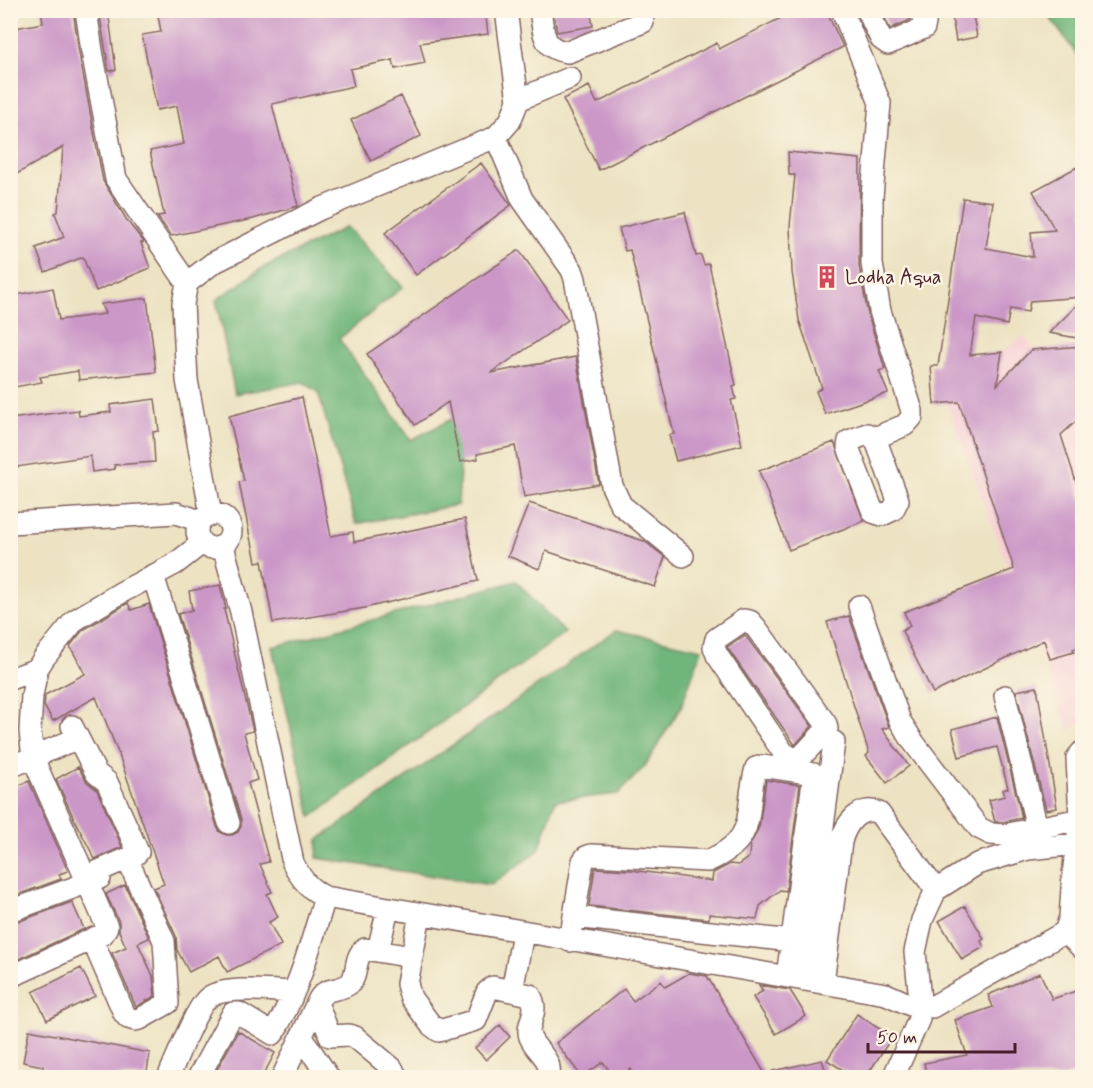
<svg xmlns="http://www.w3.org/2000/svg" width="1093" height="1088" font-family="Mynerve,sans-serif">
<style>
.built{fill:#f7cfd5}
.forest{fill:#70b579;stroke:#5d6a52;stroke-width:1.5}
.building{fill:#cb97c7}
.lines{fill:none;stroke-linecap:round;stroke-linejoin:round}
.minor-casing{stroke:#836460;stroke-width:24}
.minor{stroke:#fff;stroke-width:21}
.labels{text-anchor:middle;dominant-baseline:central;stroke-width:5;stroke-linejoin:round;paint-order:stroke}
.poi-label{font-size:20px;fill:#4a1f2b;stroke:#fcf5e5;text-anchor:start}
</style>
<rect width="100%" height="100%" fill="#fcf5e5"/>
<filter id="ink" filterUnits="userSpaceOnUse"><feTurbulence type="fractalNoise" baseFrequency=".0167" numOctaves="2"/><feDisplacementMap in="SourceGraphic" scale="12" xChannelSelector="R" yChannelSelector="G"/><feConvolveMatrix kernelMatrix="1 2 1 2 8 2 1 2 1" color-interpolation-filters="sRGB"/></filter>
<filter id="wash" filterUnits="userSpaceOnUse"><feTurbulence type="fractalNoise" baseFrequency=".008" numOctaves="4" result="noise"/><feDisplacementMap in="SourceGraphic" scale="24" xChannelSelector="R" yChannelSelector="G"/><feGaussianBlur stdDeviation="1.35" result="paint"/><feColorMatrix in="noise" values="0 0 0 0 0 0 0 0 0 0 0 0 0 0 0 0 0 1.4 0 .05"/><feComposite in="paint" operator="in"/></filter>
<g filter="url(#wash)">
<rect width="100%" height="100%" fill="#ede3c3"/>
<path class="built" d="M1024,336l58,80v306l-13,8 -126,-337z"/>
<path class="forest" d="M1045,11h37v49l-4,-4z
M347,227l56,60 -64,52 72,101 52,-27 -5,92 -102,19 -38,-132 -15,-10 -68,12 -19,-94 48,-33z
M516,581l49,52 -254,184 -39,-170z
M616,630l86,19 -21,58 -36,59 -27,28 -63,7 -16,49 -48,35 -174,-27 1,-18z"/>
<g id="blocks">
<path class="building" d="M41,10h32l6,43 24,128 25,41 16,20 -3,1 9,25 -54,23 -13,-34 -38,15 -9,-24 28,-11 -9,-24 3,-1 5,-65 -53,31v-149l33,-6z
M99,10h9l8,60 -7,1z
M157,10h328l3,24 -68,9 5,20 -30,6 -2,-9 -43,9 4,17 -82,18 26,102 -45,13 -82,17 -14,-20 7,-1 -14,-64 34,-7 -7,-38 -20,4 -15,-75 19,-3z
M553,10h37l3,16 -36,6z
M777,10h49l17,37 -244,123 -36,-71 26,-13 8,17 120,-60 2,6 62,-31z
M881,10h27l2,10 -20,9z
M951,10h21l5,27 -21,4z
M401,96l20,40 -50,25 -20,-41z
M788,152l72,7 -1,107 9,49 17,54 -6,2 9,22 -63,21 -9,-23 6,-3 -23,-68 -7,-48 -2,-46 5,-51h-6z
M481,163l30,42 -95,70 -31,-42z
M1077,167l6,10v120l-53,4 -2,11 -18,-3 -3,16 -31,-7 -6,37 32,-3 -5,33 34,-35 52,-4v69l-22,20 22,69v142l-10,3 1,3 -24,7 -6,-19 -111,53 -31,-62 8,-5 -6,-14 110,-43 -55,-167 -25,2 -3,-38h7l25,-168 30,4 -7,46 47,9 -2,-25 24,-2 -22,-39z
M685,212l11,44 5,-1 3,10 5,-1 27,121 -3,1 3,13 -5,1 11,45 -66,16 -7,-26 5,-1 -44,-184 -5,1 -6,-23z
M519,250l49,70 -77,53 85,-16 23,127 -75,13 -9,-51 -38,8 1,5 -18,3 -12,-60 -33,23 -48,-71z
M53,288l6,32 46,-6 -4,-10 46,-6 9,74 -77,8 -1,-9 -38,6 2,5 -27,5 -5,-23v-68z
M1083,299v40l-34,-6z
M302,397l29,139 22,-4 1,10 111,-23 13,62 -113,27 -92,15 -11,-62 -6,1 -4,-20h-1l-12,-60 5,-1 -15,-65z
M155,399l4,32 -6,1 2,30 -41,3 1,4 -23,3 -2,-16 -80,12v-49l68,-9 1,6 32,-4 -1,-7z
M834,442l30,79 -75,29 -30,-79z
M529,503l115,38 21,16 -10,30 -109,-36 -7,18 -31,-13z
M220,585l6,24h-2l29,122 -9,2 13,47 -9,3 21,79 -9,2 12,28 -5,2 11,23 -9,5 12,23 -54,27 -8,-16 -30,16 -12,-22 -1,-14 -22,-48 10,-4 -45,-129 -23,-58 -43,24 -9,-15 1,-8v-3l40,-21 -15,-28 13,-16 45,-27 3,7 18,-6 68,223 3,5 6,3h6l6,-3 3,-6v-7l-63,-205 14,-4 -3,-19z
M849,616l40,111 -7,2 27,37 -22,17 -21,-27 3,-3 -42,-131z
M745,635l67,91 -17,19 -67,-96 -1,-2z
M1037,687l20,121 -11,2 -30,-119z
M997,717l25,101 -19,4h-8l-6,-22 16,-4 -2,-6 5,-2 -11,-41 -38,10 -7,-28z
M78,767l9,15 10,8 25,57 -27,12 -19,-36 -20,-44z
M766,780l34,5 -14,106 -6,-1 -20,16 -3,13 -48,-5v5l-120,-13 6,-38 36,2 81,11 1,-8 17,-9 8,1 11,-8 1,-12 9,-18z
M29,781l39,90 -9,3 2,5 -44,16 -7,-2v-104z
M125,885l24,53 -11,5 15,33 2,20 -19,11 -24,-54 14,-6 -7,-16v-9l-13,-28z
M72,902l12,27 -74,34v-43l10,1z
M965,906l19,33 -3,2 3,6 -22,13 -23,-39z
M81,968l14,28 -48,24 -14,-28z
M689,973l18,3 60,101h-132l-4,-8 -12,8h-5l-11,-15 -21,15 -26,-34 68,-54 9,12 28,-20 4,6z
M1040,973l12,26 24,-8 7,18v65l-18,1 1,2h-139l-3,-14 43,-8 -12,-35 38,-13 -5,-12z
M759,985l31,5 16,26 -30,18 -23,-37 10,-6z
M857,1014l35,23 -26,40h-12l-27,-17z
M500,1025l10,12 -24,23 -11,-12z
M29,1030l121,23 -4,24h-105l2,-11 -20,-4z
M238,1031l37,22 -13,24h-49z
M822,1060l6,17h-55l-1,-6z"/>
</g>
</g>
<g filter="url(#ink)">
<use href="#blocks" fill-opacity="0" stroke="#836460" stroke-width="1.5"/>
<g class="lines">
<g class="minor-casing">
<path id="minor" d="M86,10l6,41 24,128 71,104
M540,10c4,22 1,39 28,42l75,-30
M842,10l38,93 -8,94v67l8,47 32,100v6l-7,8 -30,13
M867,10l14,29 7,5 36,-16 1,-5 -5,-13
M518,100l52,-22
M496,137l26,62 50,71 3,9 37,207 9,19 62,51
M867,434l8,4 23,62 -5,10 -11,5 -9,-3 -25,-65 1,-6z
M197 531a17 17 0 1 1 34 0a17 17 0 1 1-34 0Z
M211,515l-24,-135 -4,-76 4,-21 26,-20 107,-54 176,-72 14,-16 8,-20 -12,-91
M10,523l166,-10 24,8
M223,546l18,66 52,251c8,16 16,26 32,34l561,97 27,12
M153,575l76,248
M859,606l41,115 14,22 65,85 12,6 13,1 76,-16
M744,620l6,1 7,8 69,95 1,5 -30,32 -14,-9 -66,-97 -3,-8 2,-8z
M10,679l27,-10
M1005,696l32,132
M72,726l24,47 11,9 31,70 -3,3 -50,22
M10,767l68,-29
M10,906l6,3 84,-31
M420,914l-13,70 4,14 20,27 8,6 37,-11 11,-28 6,-5 37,8c11,17 -5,28 0,42 5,13 22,22 19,37l-5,4
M574,917l218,24
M1065,932l17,16
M92,939l32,74 4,5 7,2 5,-1 28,-16 -4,-62 -34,-76
M570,941l13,-80 3,-4 5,-2 117,6c53,-24 35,-47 48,-93l6,-2 52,8 -27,203
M378,951l10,-43
M10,977l93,-43 4,-7 -74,-169 -3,-27 2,-35 5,-27 7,-11 31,-38 47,-28 53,-28 27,-21
M803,980l31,-238
M823,983l18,-141c4,-17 18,-38 38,-29l57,77
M512,991l11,-58
M920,999l-5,-47 7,-32 14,-30 41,-26 51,-15 49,-5
M932,1007l133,-75 5,-15 3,-42 7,-56 -3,-61 5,-6
M301,1036l28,42
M168,1078c8,-18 27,-68 39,-79 13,-14 67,-8 86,-7
M198,1078l35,-65h6l34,21c25,-42 38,-90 52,-137
M282,1078l35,-75
M397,1078l-5,-10 -37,-31 -6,-2 -19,1 -13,-33c8,-18 19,-10 32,-19 10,-8 4,-27 16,-35l47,8
M893,1078l26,-59"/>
</g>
<use href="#minor" class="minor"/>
</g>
</g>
<defs>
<g id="building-bare" transform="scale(1.8)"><path d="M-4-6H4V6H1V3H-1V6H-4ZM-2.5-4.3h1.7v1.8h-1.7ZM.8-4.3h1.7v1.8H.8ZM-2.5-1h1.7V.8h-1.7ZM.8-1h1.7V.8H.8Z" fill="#d1495b" stroke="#fcf5e5" stroke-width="2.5" paint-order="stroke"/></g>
</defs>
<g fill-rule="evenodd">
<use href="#building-bare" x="827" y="277"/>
</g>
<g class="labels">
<g class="poi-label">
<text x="845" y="277">Lodha Aqua</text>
</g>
</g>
<rect width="1093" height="1088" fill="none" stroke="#fcf5e5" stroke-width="36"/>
<path d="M868 1043v9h147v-9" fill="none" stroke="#4a1f2b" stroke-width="3"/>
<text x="877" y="1043" font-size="18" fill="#4a1f2b" stroke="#fcf5e5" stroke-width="4.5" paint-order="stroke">50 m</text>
</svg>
